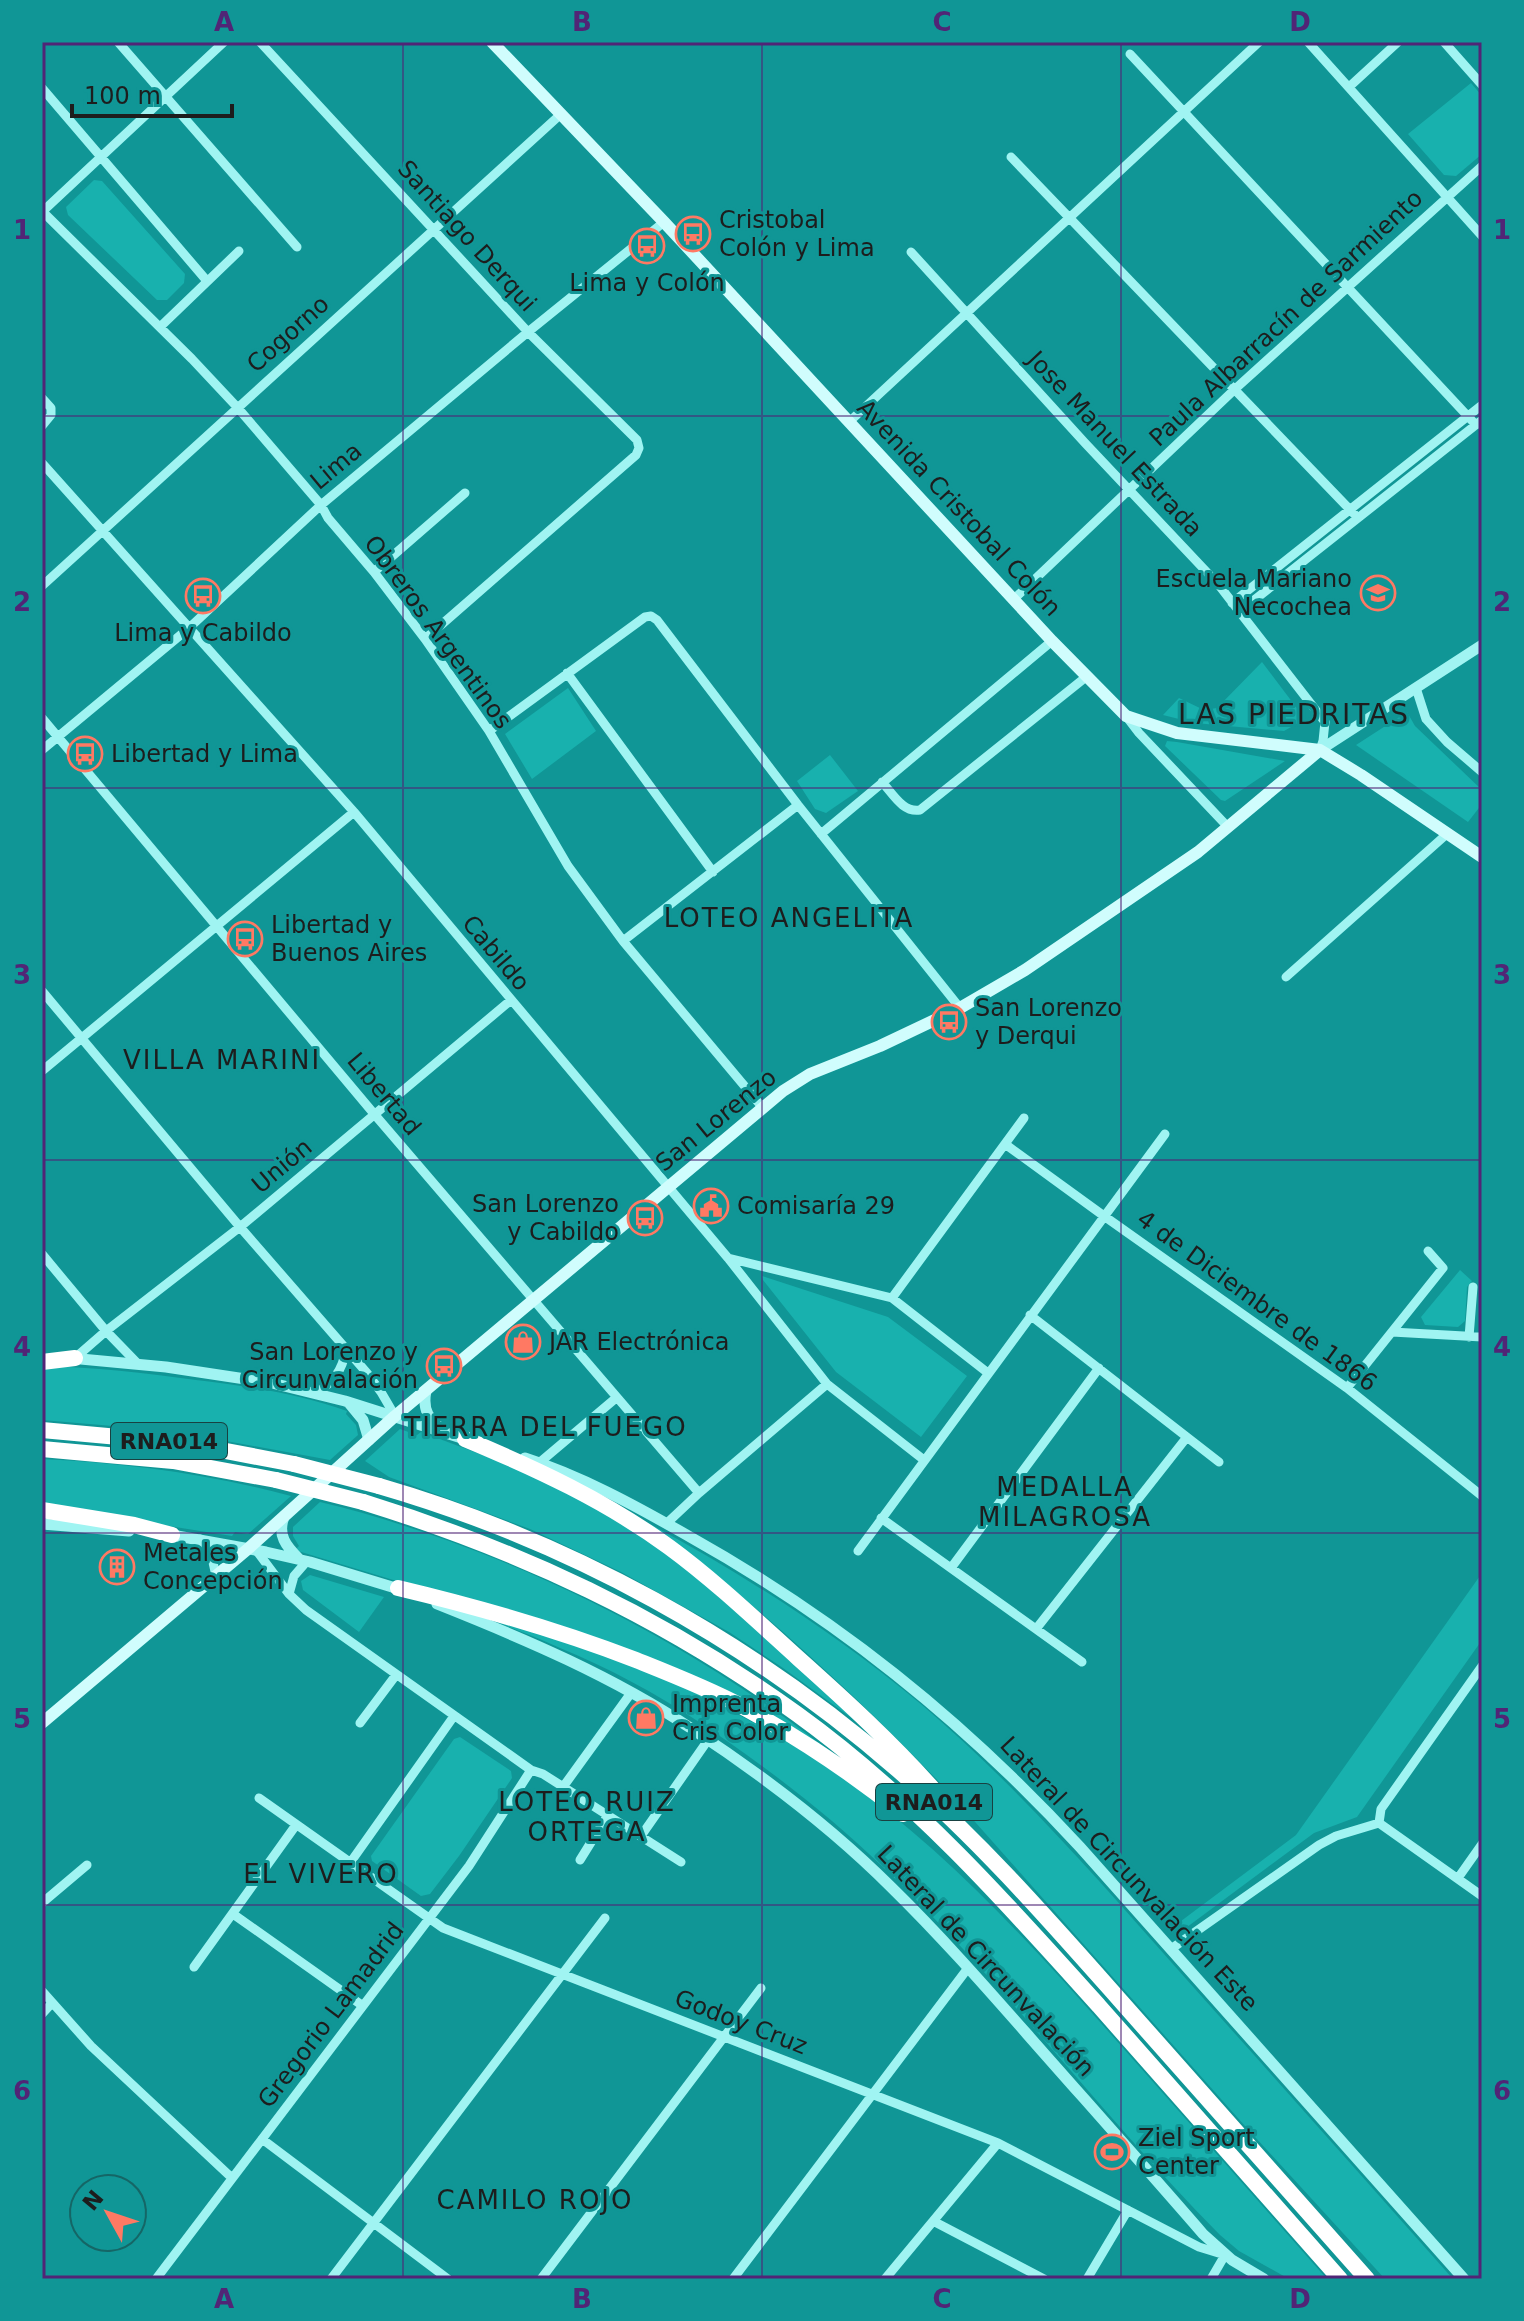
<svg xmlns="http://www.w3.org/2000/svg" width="1524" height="2321" font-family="'DejaVu Sans',sans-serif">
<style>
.green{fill:#18b1ae}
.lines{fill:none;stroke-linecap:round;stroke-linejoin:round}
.minor{stroke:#a0f4f2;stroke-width:9}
.tertiary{stroke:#a0f4f2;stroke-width:11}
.secondary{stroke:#d0fdfd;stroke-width:12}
.motorway{stroke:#fff;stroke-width:16}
.motorway-bridge{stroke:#fff;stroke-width:16}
.grid{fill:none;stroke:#512576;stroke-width:2;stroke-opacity:0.55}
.labels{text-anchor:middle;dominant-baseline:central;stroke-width:6;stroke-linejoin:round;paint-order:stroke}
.shield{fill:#109696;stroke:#194141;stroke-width:2}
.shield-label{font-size:22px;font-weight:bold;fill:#1d1d1d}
.poi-label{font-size:24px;fill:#1d1d1d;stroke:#109696;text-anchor:start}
.street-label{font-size:24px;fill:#1d1d1d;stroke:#109696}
.neighbourhood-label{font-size:26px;letter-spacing:2px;fill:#1d1d1d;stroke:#109696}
.quarter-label{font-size:28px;letter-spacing:2px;fill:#1d1d1d;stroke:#109696}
.neatline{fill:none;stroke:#512576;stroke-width:3}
.grid-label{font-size:26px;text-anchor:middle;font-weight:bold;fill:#512576}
</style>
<rect width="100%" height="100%" fill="#109696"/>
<path class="green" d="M1471,83l11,13v58l-26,22 -12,-1 -36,-41z
M94,180l8,1 83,93 -1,9 -17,17h-10l-89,-85 -2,-8z
M1262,662l43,57 -21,12 -89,-8 -32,-8 16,-17 25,12 13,-2z
M568,688l28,43 -64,48 -27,-45z
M1407,712l8,14 67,64v14l-14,18 -112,-77z
M1167,741l10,1 108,19 -60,40 -4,-1 -56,-54z
M830,755l28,36 -32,22 -11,-4 -18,-28z
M1460,1270l12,11 -5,6 -2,34 -7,6 -33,-2 -4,-8z
M762,1276l126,41 79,59 -46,61 -85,-65 -73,-92z
M42,1366c52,1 103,7 154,14 50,6 104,14 151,31l-1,3 10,11 2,10 -28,25 -158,-29 -130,-11z
M400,1429l17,6 4,-3 126,47 126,76 184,167 -74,-54 -54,-36 -108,-60 -91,-43 -141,-52 -24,-16z
M42,1459c84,4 167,15 249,37l-43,38 -13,-2 -3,4 -190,-30z
M320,1502c44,10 86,24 129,39 146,53 282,130 403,228l-261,-129 -293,-89 -2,-2 3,-3 -6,-10v-9z
M650,1524c96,52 188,111 272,181 94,80 175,173 257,266 91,102 183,205 274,308h-68l-140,-153 -301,-339c-91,-95 -189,-185 -294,-263z
M1482,1573v67l-125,177 -43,16 -135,100 -6,-6 123,-92z
M310,1575l74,22 -25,35 -56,-42 -2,-9z
M454,1604c70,24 143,45 211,75 44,19 87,42 129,67 129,77 230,190 329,302 68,77 136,154 204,231h-38l-50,-28 -19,-16c-117,-118 -216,-252 -336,-367 -56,-54 -120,-103 -185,-146 -44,-29 -90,-54 -139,-74 -35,-16 -72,-28 -106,-44z
M460,1737l51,34 1,7 -53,78 -29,38 -9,2 -49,-35 -1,-5 83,-117z"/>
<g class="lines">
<path class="minor" d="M118,42l179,205
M260,42l268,290 109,108 2,8 -3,7 -211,184
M1308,42l174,194
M1444,42l38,43
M1130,54l346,371
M1349,87l49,-45
M42,88l165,193
M1011,157l347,361
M42,211l150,148 45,48 84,98 7,13 46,54 51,67 64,92 79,135 55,75 140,167
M42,212l182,-170
M911,252l174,191 133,141 107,138 -2,19 -3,9
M160,327l79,-76
M42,398l9,10v7l-9,11
M849,422l410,-380
M42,463l312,349 374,446 99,126 97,76
M374,572l91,-79
M42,586l519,-472
M1014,599l220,-209 248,-224
M1232,603l250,-198
M1239,612l243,-192
M567,673l146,199
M1416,688l10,31 21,23 35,30
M1126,716l13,17 88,93
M42,718l333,397 324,378
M489,731l156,-114 6,-1 6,4 141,185 162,203
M42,750l147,-122 132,-123 207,-173 136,-110
M882,782c11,12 21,31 38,28l166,-133
M821,834l231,-193
M623,941l175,-136
M1286,977l162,-144
M42,991l198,236 127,146 14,19 14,24
M42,1071l312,-259
M1005,1144l99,72 243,172 135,108
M42,1254l64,77 31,32
M728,1258l164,40 96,75
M892,1298l132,-180
M1030,1315l189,147
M1392,1332l90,5
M1469,1337l4,-50
M75,1358l31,-27 134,-104 270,-226
M1347,1388l96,-120 -15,-17
M314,1393c20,-9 29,-24 32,-44
M539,1463l77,-65
M881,1518l201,144
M667,1523l32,-30 128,-109
M200,1539l11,14 5,23
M256,1550l33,44 17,16 225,160 12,4 138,88
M858,1551l307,-417
M951,1568l148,-200
M289,1594l5,-18 13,-15
M1036,1629l151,-192
M360,1723l36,-48
M563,1787l68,-94
M259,1798l184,130 555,215 201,104 26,8 -14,24
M1379,1823l2,-14 101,-143
M1379,1823l103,73
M641,1836l67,-96
M580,1860l28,-45
M350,1863l104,-147
M1458,1878l24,-34
M42,1903l45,-38
M233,1914l130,92
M1171,1949l148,-104 17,-9 43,-13
M194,1967l102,-142
M42,1991l49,55 141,132
M42,2014l10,-11
M262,2139l186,140
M933,2221l111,58
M156,2279l313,-413 62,-96
M331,2279l274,-361
M541,2279l220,-291
M733,2279l235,-311
M885,2279l113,-136
M1087,2279l41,-69"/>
<path class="tertiary" d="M1320,750l162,-105
M70,1358l96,9 106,16 73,18 126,40
M426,1391c-4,20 3,28 18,40
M349,1403l14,17 6,20
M525,1458c56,18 109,47 160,76 152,85 277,185 395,313l384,432
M284,1517c-7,18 2,29 15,42
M42,1524l87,7
M166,1534l100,18 44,10 92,28
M437,1604c88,35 175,72 255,125 70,46 139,98 199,158 48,47 92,97 136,147 59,67 118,133 176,200l29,26 32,19"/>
<path class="secondary" d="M492,42l172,180 388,419 74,75 51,17 143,17 41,25 121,82
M42,1723l207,-175 146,-132 388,-325 27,-17 70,-28 80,-38 65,-38 173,-118 122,-102"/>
<path class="motorway" d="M42,1362l33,-4
M42,1430l142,13 110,21
M465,1439c72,30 141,62 204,108 45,33 87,73 129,111 47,42 93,84 135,131
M42,1449l131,12 103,19
M379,1486c190,55 370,154 519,284 80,69 150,149 220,228 83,94 166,187 249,281
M363,1502c158,49 299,115 434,212 115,83 208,187 302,292 81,91 161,182 241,273
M42,1510l92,15 38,10
M398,1588c80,19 160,42 238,72 35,14 71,28 105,46 57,31 111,67 162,108"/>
<path class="motorway-bridge" d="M294,1464l85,22
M276,1480l87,22"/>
</g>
<path class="grid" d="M403,42v2237M762,42v2237M1121,42v2237M42,416h1440M42,788h1440M42,1160h1440M42,1533h1440M42,1905h1440"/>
<defs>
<g id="bus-ring" transform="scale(1.8)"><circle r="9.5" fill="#109696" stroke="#ff7963" stroke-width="1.5"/><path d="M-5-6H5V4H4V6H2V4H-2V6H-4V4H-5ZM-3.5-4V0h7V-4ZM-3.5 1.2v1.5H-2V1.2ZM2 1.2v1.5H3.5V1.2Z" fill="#ff7963"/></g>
<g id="school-ring" transform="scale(1.8)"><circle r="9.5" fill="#109696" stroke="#ff7963" stroke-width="1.5"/><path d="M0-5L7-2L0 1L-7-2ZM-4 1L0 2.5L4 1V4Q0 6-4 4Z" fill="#ff7963"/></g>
<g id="civic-ring" transform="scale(1.8)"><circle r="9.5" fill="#109696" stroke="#ff7963" stroke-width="1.5"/><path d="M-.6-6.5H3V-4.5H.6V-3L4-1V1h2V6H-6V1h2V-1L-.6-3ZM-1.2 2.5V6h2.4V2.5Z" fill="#ff7963"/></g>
<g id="shop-ring" transform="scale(1.8)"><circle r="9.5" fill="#109696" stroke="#ff7963" stroke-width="1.5"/><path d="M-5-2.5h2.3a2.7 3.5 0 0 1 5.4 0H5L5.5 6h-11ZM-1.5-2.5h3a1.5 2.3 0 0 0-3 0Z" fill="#ff7963"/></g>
<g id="building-ring" transform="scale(1.8)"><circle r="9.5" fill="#109696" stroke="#ff7963" stroke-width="1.5"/><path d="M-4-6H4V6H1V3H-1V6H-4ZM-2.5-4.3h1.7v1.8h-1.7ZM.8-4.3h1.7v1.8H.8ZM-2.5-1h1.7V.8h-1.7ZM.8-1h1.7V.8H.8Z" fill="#ff7963"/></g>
<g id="stadium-ring" transform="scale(1.8)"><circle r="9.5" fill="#109696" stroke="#ff7963" stroke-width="1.5"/><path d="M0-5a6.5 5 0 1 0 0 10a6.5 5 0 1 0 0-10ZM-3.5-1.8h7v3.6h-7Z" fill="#ff7963"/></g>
</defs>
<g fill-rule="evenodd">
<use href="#bus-ring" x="693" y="234"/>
<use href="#bus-ring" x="647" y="246"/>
<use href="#school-ring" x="1378" y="593"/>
<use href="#bus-ring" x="203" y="596"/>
<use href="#bus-ring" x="85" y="754"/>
<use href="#bus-ring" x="245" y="939"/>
<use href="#bus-ring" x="949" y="1022"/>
<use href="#civic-ring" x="711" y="1206"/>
<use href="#bus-ring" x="645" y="1218"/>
<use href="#shop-ring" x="523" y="1342"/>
<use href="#bus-ring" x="444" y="1366"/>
<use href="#building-ring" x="117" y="1567"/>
<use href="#shop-ring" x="646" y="1718"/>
<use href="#stadium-ring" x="1112" y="2152"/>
</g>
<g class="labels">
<g class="shield">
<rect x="111" y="1423" width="116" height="36" rx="6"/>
<rect x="876" y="1784" width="116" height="36" rx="6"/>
</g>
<g class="shield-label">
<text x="169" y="1441">RNA014</text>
<text x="934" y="1802">RNA014</text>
</g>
<g class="poi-label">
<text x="719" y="220">Cristobal<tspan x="719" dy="28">Colón y Lima</tspan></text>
<text x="647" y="283" text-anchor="middle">Lima y Colón</text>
<text x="1352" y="579" text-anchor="end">Escuela Mariano<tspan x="1352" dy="28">Necochea</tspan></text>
<text x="203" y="633" text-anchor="middle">Lima y Cabildo</text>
<text x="111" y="754">Libertad y Lima</text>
<text x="271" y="925">Libertad y<tspan x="271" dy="28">Buenos Aires</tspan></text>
<text x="975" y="1008">San Lorenzo<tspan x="975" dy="28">y Derqui</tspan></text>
<text x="619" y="1204" text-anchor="end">San Lorenzo<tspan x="619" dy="28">y Cabildo</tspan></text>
<text x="737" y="1206">Comisaría 29</text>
<text x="549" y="1342">JAR Electrónica</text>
<text x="418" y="1352" text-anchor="end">San Lorenzo y<tspan x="418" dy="28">Circunvalación</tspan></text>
<text x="143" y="1553">Metales<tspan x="143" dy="28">Concepción</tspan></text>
<text x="672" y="1704">Imprenta<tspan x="672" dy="28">Cris Color</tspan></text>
<text x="1138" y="2138">Ziel Sport<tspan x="1138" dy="28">Center</tspan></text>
</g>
<g class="street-label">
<text transform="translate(467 236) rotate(48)">Santiago Derqui</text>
<text transform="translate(1286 318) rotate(-43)">Paula Albarracín de Sarmiento</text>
<text transform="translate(288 334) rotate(-42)">Cogorno</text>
<text transform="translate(1115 444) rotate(47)">Jose Manuel Estrada</text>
<text transform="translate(336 466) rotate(-40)">Lima</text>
<text transform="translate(959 508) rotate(47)">Avenida Cristobal Colón</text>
<text transform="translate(438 632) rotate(54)">Obreros Argentinos</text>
<text transform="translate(496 953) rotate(50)">Cabildo</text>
<text transform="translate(384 1094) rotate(50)">Libertad</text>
<text transform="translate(716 1120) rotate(-39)">San Lorenzo</text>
<text transform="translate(282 1166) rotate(-40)">Unión</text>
<text transform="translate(1257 1301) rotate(36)">4 de Diciembre de 1866</text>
<text transform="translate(1129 1874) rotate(47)">Lateral de Circunvalación Este</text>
<text transform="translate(986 1961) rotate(47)">Lateral de Circunvalación</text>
<text transform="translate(331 2015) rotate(-53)">Gregorio Lamadrid</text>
<text transform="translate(741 2022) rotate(21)">Godoy Cruz</text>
</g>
<g class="neighbourhood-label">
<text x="789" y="918">LOTEO ANGELITA</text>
<text x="222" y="1060">VILLA MARINI</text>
<text x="546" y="1427">TIERRA DEL FUEGO</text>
<text x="1065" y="1487">MEDALLA<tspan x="1065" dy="30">MILAGROSA</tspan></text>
<text x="587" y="1802">LOTEO RUIZ<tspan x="587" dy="30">ORTEGA</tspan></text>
<text x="321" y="1874">EL VIVERO</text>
<text x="535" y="2200">CAMILO ROJO</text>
</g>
<g class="quarter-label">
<text x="1294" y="714">LAS PIEDRITAS</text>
</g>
</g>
<rect width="1524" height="2321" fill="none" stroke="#109696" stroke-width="88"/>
<g transform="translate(108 2213) rotate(310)"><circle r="38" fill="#109696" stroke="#156666" stroke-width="2"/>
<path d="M0-6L14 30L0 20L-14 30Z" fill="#ff7963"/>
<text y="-12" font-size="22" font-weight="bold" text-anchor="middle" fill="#1d1d1d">N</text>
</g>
<path d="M72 104v12h160v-12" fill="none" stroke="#1d1d1d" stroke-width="4"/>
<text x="84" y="104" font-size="24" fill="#1d1d1d" stroke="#109696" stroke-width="6" paint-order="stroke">100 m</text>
<rect x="44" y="44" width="1436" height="2233" class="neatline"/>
<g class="grid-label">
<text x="224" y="31">A</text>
<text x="582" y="31">B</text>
<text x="942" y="31">C</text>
<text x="1300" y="31">D</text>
<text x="22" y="239">1</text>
<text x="1502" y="239">1</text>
<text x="22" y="611">2</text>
<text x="1502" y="611">2</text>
<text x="22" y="984">3</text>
<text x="1502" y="984">3</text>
<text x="22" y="1356">4</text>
<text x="1502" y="1356">4</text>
<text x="22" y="1728">5</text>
<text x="1502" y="1728">5</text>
<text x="22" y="2100">6</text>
<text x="1502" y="2100">6</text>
<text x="224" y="2308">A</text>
<text x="582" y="2308">B</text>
<text x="942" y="2308">C</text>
<text x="1300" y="2308">D</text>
</g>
</svg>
